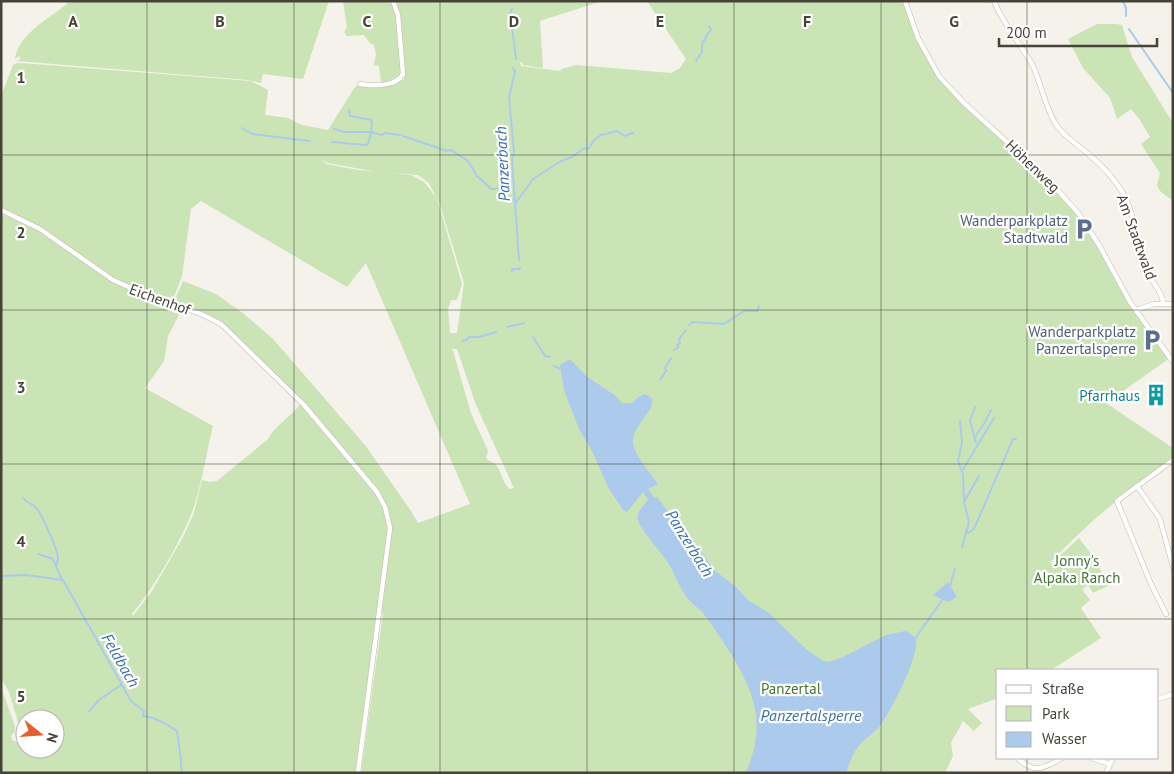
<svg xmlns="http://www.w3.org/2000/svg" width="1174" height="774" font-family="'PT Sans',sans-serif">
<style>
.green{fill:#cbe4b6;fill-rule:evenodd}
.water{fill:#accaeb}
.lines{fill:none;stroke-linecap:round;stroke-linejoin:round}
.stream{stroke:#accaeb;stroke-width:2}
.minor-casing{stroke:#bfbaad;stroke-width:5.5}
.minor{stroke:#fff;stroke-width:4.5}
.grid{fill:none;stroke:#474339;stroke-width:1;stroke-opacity:0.55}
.labels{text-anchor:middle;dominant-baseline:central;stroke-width:4.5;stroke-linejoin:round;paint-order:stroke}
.street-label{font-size:15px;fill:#474339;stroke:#fff}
.service-label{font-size:15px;fill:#4e5e75;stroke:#fff;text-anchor:end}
.culture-label{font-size:15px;fill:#0d838f;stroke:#fff;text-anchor:end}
.park-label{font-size:15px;fill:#427530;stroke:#fff}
.water-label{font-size:16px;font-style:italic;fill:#3a6fab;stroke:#fff}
.grid-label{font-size:16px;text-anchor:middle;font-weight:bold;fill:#474339;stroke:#fff;stroke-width:4.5;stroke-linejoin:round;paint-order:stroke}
</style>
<rect width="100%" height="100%" fill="#f4f2ea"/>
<path class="green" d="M70,1h259l-26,78 -40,-5 -2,9 -13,-3 -231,-19 4,-2 -2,-3 -4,3c3,-26 38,-42 55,-58z
M343,1h49l3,6h2l-2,-6h207l-62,20 3,46 -2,1 -18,-3 -1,-3h-2l1,4 39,5 1,-2 15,-4 95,8 9,-5 6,-9 -39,-58h258l13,37 21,38 25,27 82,74 33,37 20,31 31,57 40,56 -64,45 67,45v12c-45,29 -87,64 -123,103l1,1 28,-26 16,21 13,27 -15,7 -5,-8 -6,4 8,11 -9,8 20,30 -50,32h-53v28l-30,11 14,14 -8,8 -11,-10 -12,22 2,13 -8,17h-584l22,-161 -6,4 -22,157h-354v-86l14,39v5l-4,5 1,4 13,5v4h30v-30h-30v9l-7,-6 -9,-30 -8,-14v-467l37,19 76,53 68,26 -14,27 -4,25 -19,27 68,38c-7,28 -11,59 -21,86 -13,33 -38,75 -60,102l1,2 19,-25 31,-54 11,-24 8,-33 8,2 7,-1 51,-42c7,-14 23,-22 32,-35l71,83 13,22 4,20 3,-2 -3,-17 -8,-16 -71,-85 -81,-82 -18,-11 -36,-14 9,-21 33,13 28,20 29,25 92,106 46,66 7,12 52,-19 -104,-241 -19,24 -146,-86 -10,8 -9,67 -10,26 -41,-15 -20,-9 -72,-51 -38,-19v-112l12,-31 4,-2 17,1 217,17 17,9 -3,25 23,3 14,7 26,5 27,-43 5,-3c14,4 30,3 44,-4v-15l-2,1 -2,9 -10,6 -9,2 -2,-17 -5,-1 2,-11 -2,-9 -4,-2 -6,-8 -17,1 -3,-4 3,-4zM321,160l7,3 49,9 41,3 11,8 11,22 24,78 -7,50h-7l-2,-24 3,-9h6l5,-16 -23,-79 -3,-8 -12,-15 -13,-7 -53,-5 -31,-6zM452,347l2,2h3l19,56 38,83 -4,1c-8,-6 -8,-16 -13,-23 -3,-4 -7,-4 -11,-8l2,-7 -17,-38z
M1097,24h19l6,1 10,32 41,66v78l-12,-9 -4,-6 3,-13 -19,-29 9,-7 -10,-17 -9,-11 -14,10 -7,-21 -27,-30 -15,-29z"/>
<path class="water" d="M570,359l16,17 30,20 6,7h10l6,-6 7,-3 7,4c4,13 -21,28 -19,45 3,15 17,29 25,41l-10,5 6,8h3l17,22 13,13 27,38 21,16 13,14 21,13 37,36 17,12 6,1 14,-5 43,-22 19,-4c4,2 10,5 11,10 2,18 -25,70 -36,85 -7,8 -16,13 -23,22 -5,7 -8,16 -11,25h-100c20,-48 10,-78 -15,-119 -9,-14 -18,-28 -28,-41 -4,-5 -10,-8 -14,-13 -10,-11 -14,-28 -23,-40 -7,-11 -25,-29 -28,-40 -2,-8 6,-15 10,-20l-4,-7 -1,-1 -16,20 -4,-2 -15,-23 -15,-34 -14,-24 -15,-39 -4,-25z
M948,582l9,15 -9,5 -15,-7z"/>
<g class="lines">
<path class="stream" d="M1123,1l3,7v8
M511,22l-1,-8 2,-5
M512,27l4,32
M1129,29l44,64
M696,61l6,-9v-8c4,-5 4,-10 9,-14l-2,-4
M513,68l2,4 -6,25 5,56 -2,6 7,101
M242,128l10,6 58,7
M334,129l10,3h27l1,-9 -1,-3 -21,-4 -1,-6
M403,136l44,15 4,-1 17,11 9,15 14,13h4l6,-2 1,5 2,1v5l10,2
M332,142l34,3 2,-1 3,-12 11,3 3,-2 15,2
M515,204l18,-25 28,-18 11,-4 11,-8 6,-1 5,-8 7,-5 16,-4 7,5 9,-3
M512,271v-2h7l1,-1
M689,325l4,-3 31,2 20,-13h13l2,-5
M507,327l17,-4
M533,337l12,19 5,1
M462,341l4,-1 3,-3h10l17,-5
M674,350l5,-3 -2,-2 3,-2 -1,-4 7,-9
M554,366l7,3
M660,380l6,-9 -1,-3 6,-10
M975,407l-5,14 6,22
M960,421l2,22 -4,18 5,13 1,28 5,20 -7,25
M976,435l8,-11 7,-14
M962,471l32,-53
M23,498c4,5 11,6 15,12 4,6 21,42 20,49 0,1 -2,6 -2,8
M965,500l14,-24
M967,532l1,1 6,-4 39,-90h3
M38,554l15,5 9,21
M1,576l25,-1 37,5 68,121 13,10 -1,5c13,1 24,9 34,15l4,30
M950,586l5,-17
M914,640l29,-41
M89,711l10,-11 22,-15
M181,763l1,10"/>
<g class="minor-casing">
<path id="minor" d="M905,1l13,37 21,38 25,27 82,74 33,37 20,31 31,57 43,60
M994,1c10,25 27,43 39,65 9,20 12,42 24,60 10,14 25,21 37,33 10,9 20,20 27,31 15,23 15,55 25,80 4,11 17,21 17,33
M360,84c13,2 37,3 43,-10l-5,-59 -5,-14
M1,210l39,19 73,51 22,10 66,24 20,10 83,81 73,87 8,15 5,21 -32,245
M1136,310l18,-6h19
M1137,486l23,33 13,48
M1166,614l-15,-30 -34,-83 56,-41
M1158,699l15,-5
M1017,758c18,16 25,11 45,0
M1091,758l19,6
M1106,773l7,-15"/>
</g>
<use href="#minor" class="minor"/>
</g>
<path class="grid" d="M147,1v772M294,1v772M440,1v772M587,1v772M734,1v772M881,1v772M1027,1v669M1,155h1172M1,310h1172M1,464h1172M1,619h1172M1027,758v15"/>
<defs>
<g id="parking-bare" transform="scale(1.725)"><path d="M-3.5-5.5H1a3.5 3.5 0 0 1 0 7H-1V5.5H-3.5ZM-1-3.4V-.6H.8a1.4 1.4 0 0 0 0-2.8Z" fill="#5c6f8a" stroke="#fff" stroke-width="2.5" paint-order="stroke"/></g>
<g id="building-bare" transform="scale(1.725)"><path d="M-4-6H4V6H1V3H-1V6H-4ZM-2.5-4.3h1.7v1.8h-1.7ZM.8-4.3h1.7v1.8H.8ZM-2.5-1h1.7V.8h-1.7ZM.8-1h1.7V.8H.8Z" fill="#0f9aa8" stroke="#fff" stroke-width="2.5" paint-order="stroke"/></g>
</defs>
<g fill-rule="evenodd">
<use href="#parking-bare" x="1084" y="229"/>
<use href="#parking-bare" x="1152" y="340"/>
<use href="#building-bare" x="1156" y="395"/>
</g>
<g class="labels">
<g class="street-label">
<text transform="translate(1033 166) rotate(44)">Höhenweg</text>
<text transform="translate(1137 237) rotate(70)">Am Stadtwald</text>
<text transform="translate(160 299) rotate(20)">Eichenhof</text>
</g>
<g class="service-label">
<text x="1068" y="220">Wanderparkplatz<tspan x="1068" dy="17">Stadtwald</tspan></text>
<text x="1136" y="331">Wanderparkplatz<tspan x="1136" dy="17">Panzertalsperre</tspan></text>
</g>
<g class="culture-label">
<text x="1140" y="395">Pfarrhaus</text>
</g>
<g class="park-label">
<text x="1077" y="560">Jonny's<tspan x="1077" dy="17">Alpaka Ranch</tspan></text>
<text x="791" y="688">Panzertal</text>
</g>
<g class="water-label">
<text transform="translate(502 164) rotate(-93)">Panzerbach</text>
<text transform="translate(690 543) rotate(58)">Panzerbach</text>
<text transform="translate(121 660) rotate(60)">Feldbach</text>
<text x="811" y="715">Panzertalsperre</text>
</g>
</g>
<g class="grid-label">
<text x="73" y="27">A</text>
<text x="220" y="27">B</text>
<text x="367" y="27">C</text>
<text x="514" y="27">D</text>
<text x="660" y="27">E</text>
<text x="807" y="27">F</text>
<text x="954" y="27">G</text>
<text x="21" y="83">1</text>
<text x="21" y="238">2</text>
<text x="21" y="393">3</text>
<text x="21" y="547">4</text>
<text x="21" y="702">5</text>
</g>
<rect width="1174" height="774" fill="none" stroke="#474339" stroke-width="5"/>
<rect x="996" y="669" width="162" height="90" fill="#ffffff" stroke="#b5b4b0"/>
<rect x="1006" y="685" width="25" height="8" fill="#ffffff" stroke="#b5b4b0"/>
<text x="1042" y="694" font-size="15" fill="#474339">Straße</text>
<rect x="1006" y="706" width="25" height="15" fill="#cbe4b6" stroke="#b5b4b0"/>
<text x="1042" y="719" font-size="15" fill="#474339">Park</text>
<rect x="1006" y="732" width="25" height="15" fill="#accaeb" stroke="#b5b4b0"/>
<text x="1042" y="744" font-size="15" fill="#474339">Wasser</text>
<g transform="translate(40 734) rotate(107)"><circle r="24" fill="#ffffff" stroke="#b5b4b0"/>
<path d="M0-4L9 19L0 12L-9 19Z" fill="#e95d2c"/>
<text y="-8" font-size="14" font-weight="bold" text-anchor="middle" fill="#474339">N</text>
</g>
<path d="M999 38v8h158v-8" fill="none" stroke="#474339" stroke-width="2.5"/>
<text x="1006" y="38" font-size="15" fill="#474339" stroke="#ffffff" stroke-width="4" paint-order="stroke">200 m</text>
</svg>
